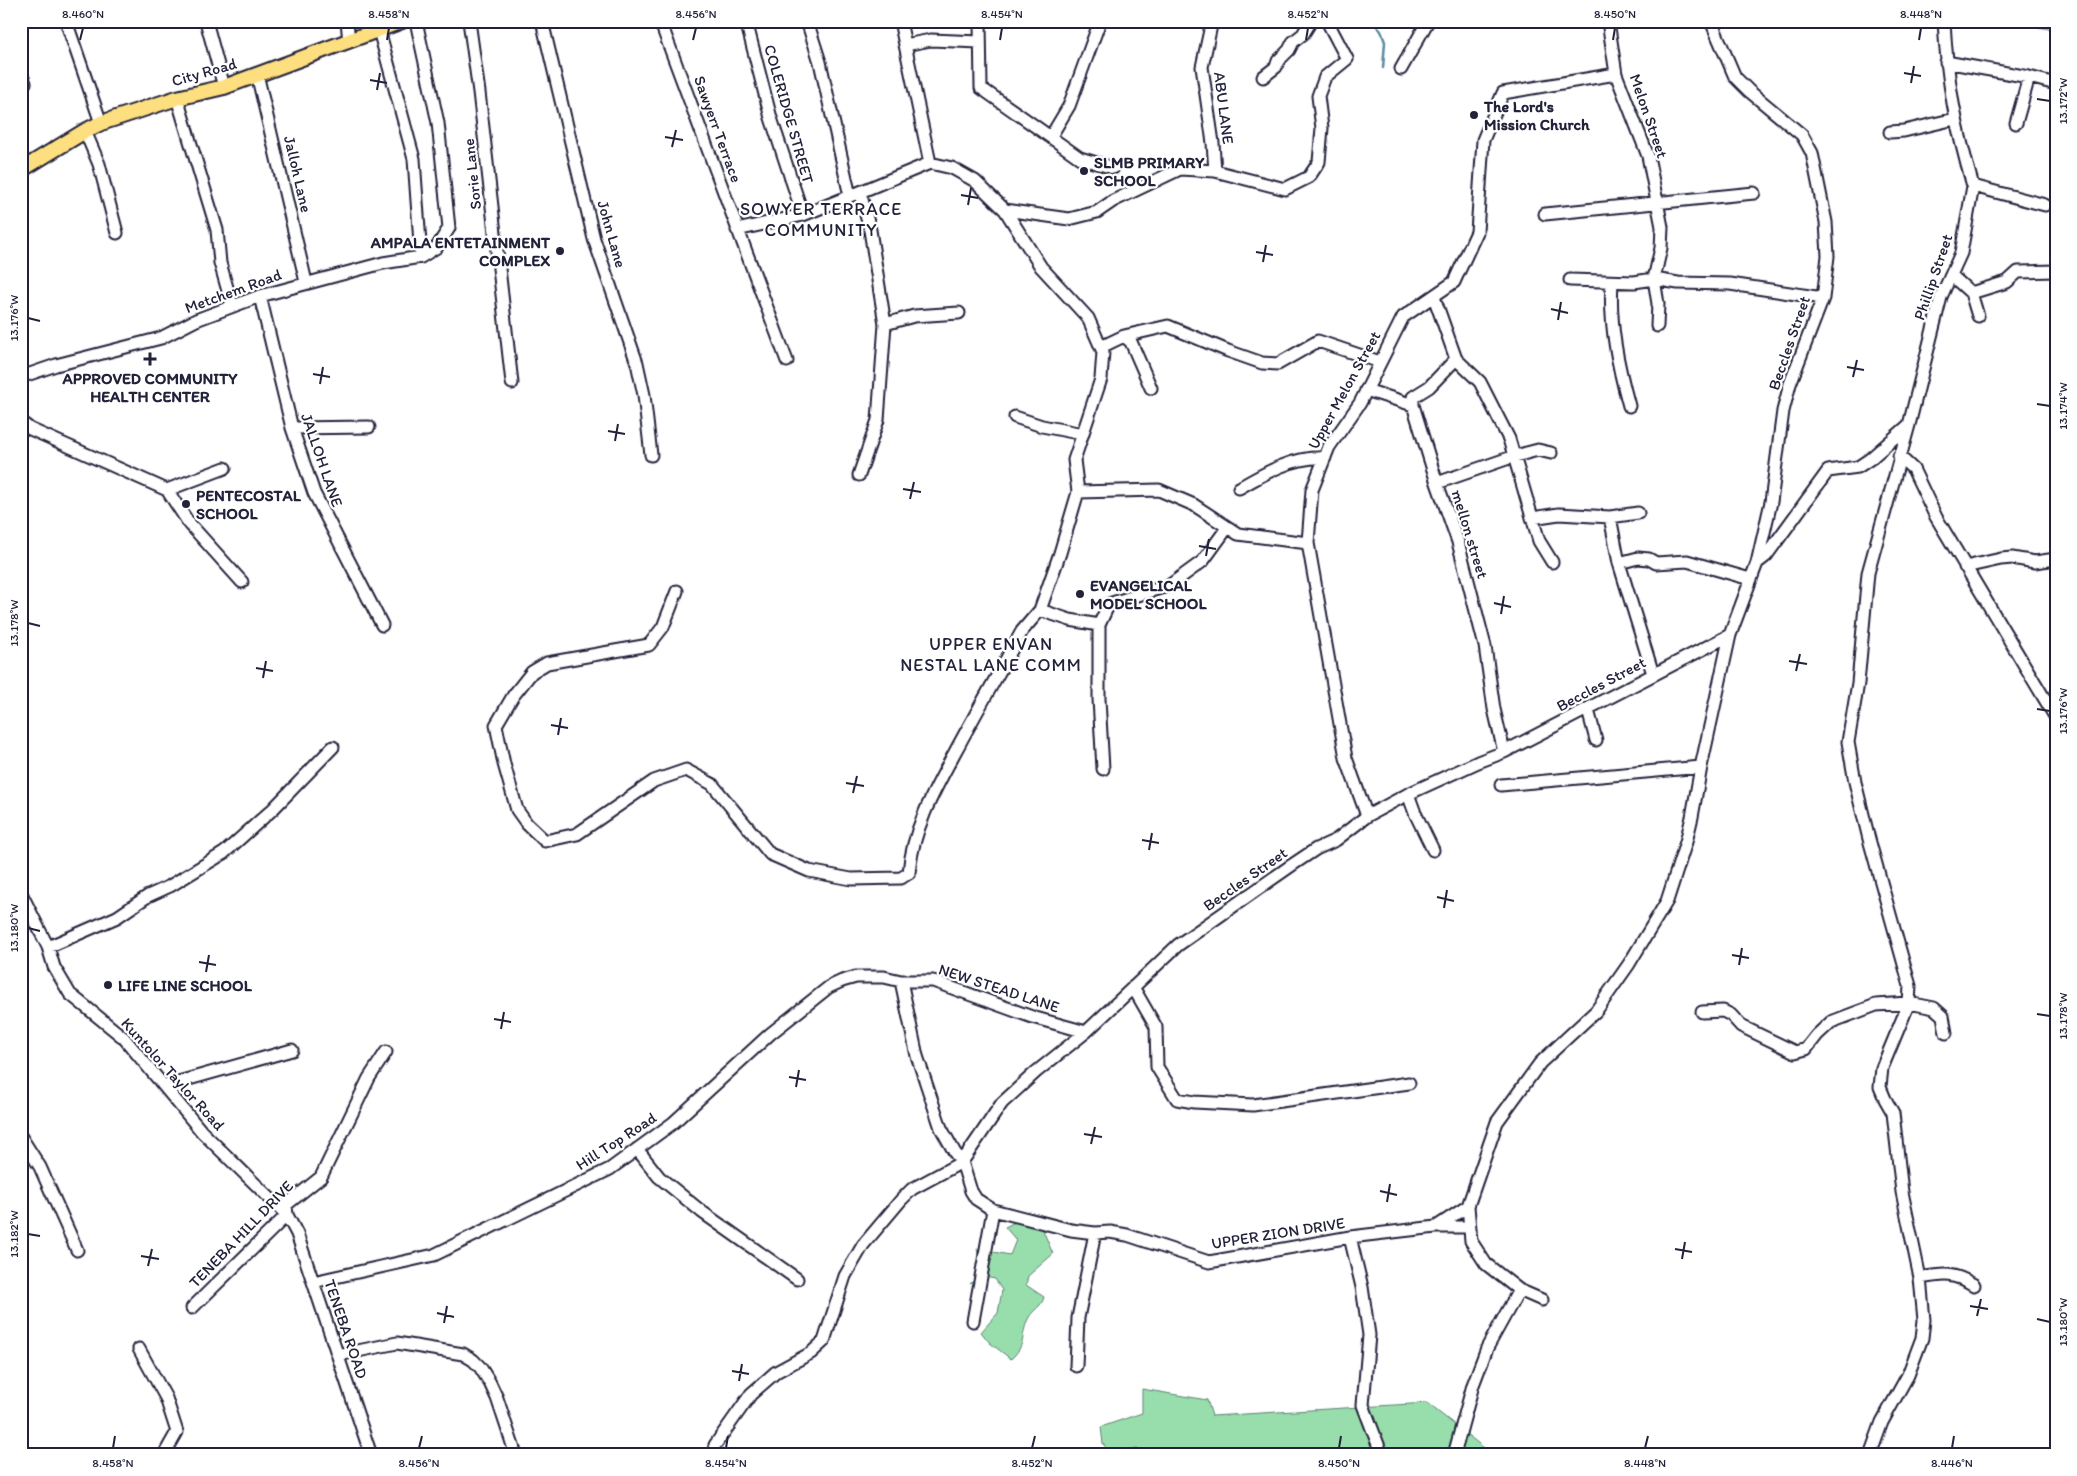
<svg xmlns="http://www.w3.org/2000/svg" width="2077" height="1476" font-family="Itim,sans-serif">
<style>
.green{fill:#98deac;stroke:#5d8074}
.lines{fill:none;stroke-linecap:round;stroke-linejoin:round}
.stream{stroke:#5c8aa0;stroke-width:2.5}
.minor-casing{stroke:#22223b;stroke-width:15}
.major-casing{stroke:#22223b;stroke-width:18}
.minor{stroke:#fff;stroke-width:11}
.major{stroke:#fedf80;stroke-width:14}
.ticks{fill:none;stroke:#22223b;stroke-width:2}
.poi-dot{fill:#22223b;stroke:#fff;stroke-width:2}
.labels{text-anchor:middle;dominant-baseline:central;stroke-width:4.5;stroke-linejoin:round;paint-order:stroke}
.street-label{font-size:16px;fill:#22223b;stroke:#fff}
.poi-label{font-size:16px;font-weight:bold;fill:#22223b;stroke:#fff;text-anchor:start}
.neighbourhood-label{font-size:18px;letter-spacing:1px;fill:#22223b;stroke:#fff}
.neatline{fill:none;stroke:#22223b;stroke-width:2}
.ticks-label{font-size:12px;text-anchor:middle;fill:#22223b}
</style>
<rect width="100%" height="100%" fill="#fff"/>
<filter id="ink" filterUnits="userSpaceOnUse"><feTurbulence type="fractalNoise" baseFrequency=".02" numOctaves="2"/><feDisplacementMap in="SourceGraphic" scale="10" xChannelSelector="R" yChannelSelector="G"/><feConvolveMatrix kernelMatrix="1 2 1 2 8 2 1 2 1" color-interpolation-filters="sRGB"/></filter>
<g filter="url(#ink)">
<path class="green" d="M2031,21h25v9l-19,-3z
M1015,1222l27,6 11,26 -25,22 -2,9 18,12c-2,10 -12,13 -16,22 -8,18 -1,25 -17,40l-21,-16 -9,-11 17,-19 4,-23 -7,-11 -11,-2 -14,7 8,-8 2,-13 -3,-14 33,6 6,-15 -11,-13z
M1142,1389l65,11 5,16 215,-13 66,52h-354l-1,-6 -30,1 -5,-6 -2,-17 41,-14z"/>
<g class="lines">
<path class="stream" d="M1372,21l9,10 4,11 -2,26"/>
<g class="minor-casing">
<path id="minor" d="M66,21l35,102
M206,21l18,66
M347,21l2,21
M469,21l10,71 33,291
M542,21l52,218 43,124 7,32 7,60
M660,21l127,340
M746,21l25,97 32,97
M807,21l13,41 30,134
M900,21l30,142
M980,21l1,67 99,70 33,10
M1212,21l-10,46 11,76 2,28
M1608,21l8,53 32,82 14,71 -1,21 -7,31 4,25 -1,22
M379,30l35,129 7,98
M905,45l26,-5 49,2
M1946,62l83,15 27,7
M1401,69l27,-48
M21,74l4,9
M257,74l49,208
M1263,77l13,-10 2,-6 11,-11 4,-8 10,-8 8,-13
M177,98l40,132 3,33 12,42
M2016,123l13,-46
M85,131l14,33 18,69
M1890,132l14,-1 51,-12
M1051,136l18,-30 31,-85
M1973,186l72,19
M1005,210l64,9 28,-7 16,-11 67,-32 35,2 70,18 24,-12 10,-15 3,-34 -4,-32 7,-19 22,-18 -20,-38
M1545,214l209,-21
M737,230l66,-15 57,-23 10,38 15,94 -7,96 -19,55
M1951,275l20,18 7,23
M1570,280l64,2 20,-3 24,4 52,1 93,14
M1612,282c-3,42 6,84 17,124
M1971,293l36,-11 11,-10 38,-1
M260,296l32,132 22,65 68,132
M1434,297l22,62 24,23 29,57 30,102 13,21
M885,324l29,-8 45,-3
M1124,336l44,-10 60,25 34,12 16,1 40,-23 62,21
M1101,347l23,-11 7,6 20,46
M21,377l35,-12 105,-27 35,-18 64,-24 123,-33 38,-6 16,-10 12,-19 -11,-105 -22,-102
M1366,390l47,15 24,78 21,59 27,104 9,63 10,43
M1413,405v-8l16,-10 27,-28
M1015,417l27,9 41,8
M21,422l9,7 137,61
M292,428l77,-1
M1899,456l14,13 23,48 120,201
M225,468l-58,22 21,32 54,60
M1437,483l78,-27 23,-6 13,3
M1239,488c26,-15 55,-32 86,-30
M1078,492l81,-2 35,15 44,29 70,9
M1610,517l9,46 34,111
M1532,518l27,-4 51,3 28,-4
M1619,563l19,-5 11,1 7,4 31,-2 63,18
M1757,563l9,-7 62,-85 30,-4 12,-8 39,-34
M1965,567l36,-8 11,-1 23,4 21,-3
M677,591l-14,36 -14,18 -102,18 -15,9 -19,24 -17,29 8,39 13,46 10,14 18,17 32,-7 77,-53 32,-11 26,14 58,70 39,17 42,8 50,-1 8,-5c3,-43 26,-84 46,-121 22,-41 45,-81 67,-121l18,-21 20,-57 18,-61 -4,-32 27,-81 2,-27 -15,-34 -47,-51 -36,-57 -30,-29 -23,-13 -22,-5 -70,29
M1040,610l30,10 29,5
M1588,710l8,30
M1103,769l-4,-70v-74l10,-21 61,-19 33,-24 24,-33
M1501,785l200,-18
M1408,794l7,19 18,37
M1367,816l-21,-58 -38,-215 4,-53 17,-43 31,-44 43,-86 51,-35 23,-50 6,-92 20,-47 113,-19
M21,893l27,54 6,20 16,27 54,44 78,94 85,83 10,19 74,221
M48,947l69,-30 31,-21 22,-10 54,-33 49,-44 60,-62
M901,981l16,75 24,72 14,25 7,9 9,29 5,8 17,11 78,20 24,3 15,-1 17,3 82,27 141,-25 86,-10h33
M1133,987l23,40 1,40 20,32 17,3 59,3 156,-22
M1702,1012l21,-1 8,4 10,11 54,26 11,-3 11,-14 14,-13 45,-17 33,-2 25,5 9,8 3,17
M164,1086l128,-36
M21,1137l19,30 37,83
M637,1149l22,28 43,35 95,67
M1436,1227l32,-21
M1350,1237l12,50 7,48 -6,70 19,50
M1920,1278c24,-4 33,-6 54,7
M313,1282l121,-27 176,-86 63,-46 97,-89 59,-47 13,-6 14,-4h28l17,4h32l99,36 54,15
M1542,1300l-23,-10 -33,-26 -15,-23 -3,-35 29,-84 43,-59 56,-52 33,-47 38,-63 19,-59 6,-25 9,-50 29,-132
M192,1308l95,-93 -1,-10 35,-28 48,-99 17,-26
M973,1321l20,-111
M139,1349l27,49 11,34 -13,23
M338,1355l59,-12 66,11 10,6 7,7 10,16 7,15 19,57
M1076,1366l2,-48 17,-85
M715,1445l36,-51 25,-22 35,-19 13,-12 21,-65 18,-31 38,-45 11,-11 50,-27 40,-59 34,-31 50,-40 92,-87 114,-80 24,-16 20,-9 31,-24 41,-22 70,-32 26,-10 226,-117 27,-72 14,-61 12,-91 7,-27 33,-86 5,-42 -2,-34 -14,-69 -10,-18 -53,-44 -14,-14 -24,-56
M1454,1455l19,-70 14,-37 32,-58
M1870,1455l12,-33 26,-47 14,-37 2,-18 -4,-42 -18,-86 -9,-79 -8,-14 -5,-12 2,-19 27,-65 1,-17 -41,-147 -14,-57 -7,-40 10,-59 10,-110 41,-148 32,-128 20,-44 12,-67c-17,-58 -26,-104 -29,-165"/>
</g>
<g class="major-casing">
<path id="major" d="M21,170l64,-39 16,-8 76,-25 47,-11 178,-66"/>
</g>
<use href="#minor" class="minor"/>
<use href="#major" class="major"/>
</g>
</g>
<path class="ticks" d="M80,40l3,-12M387,40l2,-12M693,40l3,-12M1000,40l2,-12M1306,40l2,-12M1613,40l2,-12M1919,40l2,-12M1904,73l17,3M370,80l17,3M1911,83l3,-17M377,90l3,-17M2037,99l13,2M665,137l18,3M672,147l4,-17M961,195l17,3M968,205l3,-17M1256,252l17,3M1263,262l3,-17M1551,309l17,4M28,318l12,3M1558,320l3,-18M1847,367l17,3M313,374l17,3M1853,377l4,-17M320,384l3,-17M2037,404l13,2M608,431l17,3M615,441l3,-17M903,489l18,3M910,499l4,-17M1199,546l17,3M1206,556l3,-17M1494,603l17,4M1501,614l3,-18M28,623l12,3M1789,661l18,3M256,668l17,3M1796,671l4,-17M263,678l3,-17M2037,709l13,2M551,725l17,3M558,735l3,-17M846,783l18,3M853,793l4,-17M1142,840l17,3M1149,850l3,-17M1437,897l17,4M1444,908l3,-18M28,928l12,3M1732,955l17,3M199,962l17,3M1739,965l3,-17M206,972l3,-17M2037,1014l13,2M494,1019l17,3M501,1029l3,-17M789,1077l17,3M796,1087l3,-17M1084,1134l18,3M1091,1144l4,-17M1380,1191l17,4M1387,1202l3,-18M28,1234l12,2M1675,1249l17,3M141,1256l18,3M1682,1259l3,-17M148,1266l4,-17M1970,1306l18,3M437,1313l17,4M1977,1316l4,-17M2037,1319l13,3M444,1323l3,-17M732,1371l17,3M739,1381l3,-17M113,1448l2,-12M419,1448l3,-12M726,1448l2,-12M1032,1448l3,-12M1339,1448l2,-12M1645,1448l3,-12M1952,1448l2,-12"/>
<g class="poi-dot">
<circle cx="1474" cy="115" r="5"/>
<circle cx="1084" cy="171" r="5"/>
<circle cx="560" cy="251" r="5"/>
<path d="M147.5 351.5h5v5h5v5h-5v5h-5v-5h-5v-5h5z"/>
<circle cx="186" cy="504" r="5"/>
<circle cx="1080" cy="594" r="5"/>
<circle cx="108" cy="985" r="5"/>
</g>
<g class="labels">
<g class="street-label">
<text transform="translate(204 72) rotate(-16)">City Road</text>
<text transform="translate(1224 108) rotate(83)">ABU LANE</text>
<text transform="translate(789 114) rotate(74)">COLERIDGE STREET</text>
<text transform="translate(1649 116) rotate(71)">Melon Street</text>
<text transform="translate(718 129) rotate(70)">Sawyerr Terrace</text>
<text transform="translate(298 174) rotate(77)">Jalloh Lane</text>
<text transform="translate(472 174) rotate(-96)">Sorie Lane</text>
<text transform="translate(612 234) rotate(74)">John Lane</text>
<text transform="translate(1933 277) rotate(-71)">Phillip Street</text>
<text transform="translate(233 291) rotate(-20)">Metchem Road</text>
<text transform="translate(1789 343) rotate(-71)">Beccles Street</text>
<text transform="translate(1344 390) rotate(-61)">Upper Melon Street</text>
<text transform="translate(322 460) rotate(71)">JALLOH LANE</text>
<text transform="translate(1470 534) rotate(73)">mellon street</text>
<text transform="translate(1601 684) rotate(-28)">Beccles Street</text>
<text transform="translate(1245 879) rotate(-35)">Beccles Street</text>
<text transform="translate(999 988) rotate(18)">NEW STEAD LANE</text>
<text transform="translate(173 1074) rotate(48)">Kuntolor Taylor Road</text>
<text transform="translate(616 1141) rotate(-33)">Hill Top Road</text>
<text transform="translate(1278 1233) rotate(-9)">UPPER ZION DRIVE</text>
<text transform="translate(241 1234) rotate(-46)">TENEBA HILL DRIVE</text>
<text transform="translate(346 1329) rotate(71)">TENEBA ROAD</text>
</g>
<g class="poi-label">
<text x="1484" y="106">The Lord's<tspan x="1484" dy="18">Mission Church</tspan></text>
<text x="1094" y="162">SLMB PRIMARY<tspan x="1094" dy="18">SCHOOL</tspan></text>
<text x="550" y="242" text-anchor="end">AMPALA ENTETAINMENT<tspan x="550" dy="18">COMPLEX</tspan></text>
<text x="150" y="378" text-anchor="middle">APPROVED COMMUNITY<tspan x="150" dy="18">HEALTH CENTER</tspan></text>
<text x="196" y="495">PENTECOSTAL<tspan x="196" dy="18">SCHOOL</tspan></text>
<text x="1090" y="585">EVANGELICAL<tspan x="1090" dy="18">MODEL SCHOOL</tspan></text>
<text x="118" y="985">LIFE LINE SCHOOL</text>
</g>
<g class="neighbourhood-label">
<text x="821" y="209">SOWYER TERRACE<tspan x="821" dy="21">COMMUNITY</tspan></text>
<text x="991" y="644">UPPER ENVAN<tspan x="991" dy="21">NESTAL LANE COMM</tspan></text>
</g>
</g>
<rect width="2077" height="1476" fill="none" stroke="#fff" stroke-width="55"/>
<rect x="28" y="28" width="2022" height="1420" class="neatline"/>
<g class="ticks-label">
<text x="83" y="18">8.460°N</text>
<text x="389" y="18">8.458°N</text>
<text x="696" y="18">8.456°N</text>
<text x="1002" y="18">8.454°N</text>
<text x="1308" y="18">8.452°N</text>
<text x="1615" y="18">8.450°N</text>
<text x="1921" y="18">8.448°N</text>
<text transform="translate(2063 101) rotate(-90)" y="4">13.172°W</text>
<text transform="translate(14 318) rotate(-90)" y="4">13.176°W</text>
<text transform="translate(2063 406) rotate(-90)" y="4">13.174°W</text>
<text transform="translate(14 623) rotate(-90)" y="4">13.178°W</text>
<text transform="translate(2063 711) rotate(-90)" y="4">13.176°W</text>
<text transform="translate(14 928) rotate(-90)" y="4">13.180°W</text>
<text transform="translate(2063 1016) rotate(-90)" y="4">13.178°W</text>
<text transform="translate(14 1234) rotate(-90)" y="4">13.182°W</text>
<text transform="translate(2063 1322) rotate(-90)" y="4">13.180°W</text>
<text x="113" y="1467">8.458°N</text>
<text x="419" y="1467">8.456°N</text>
<text x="726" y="1467">8.454°N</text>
<text x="1032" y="1467">8.452°N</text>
<text x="1339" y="1467">8.450°N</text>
<text x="1645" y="1467">8.448°N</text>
<text x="1952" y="1467">8.446°N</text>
</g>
</svg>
